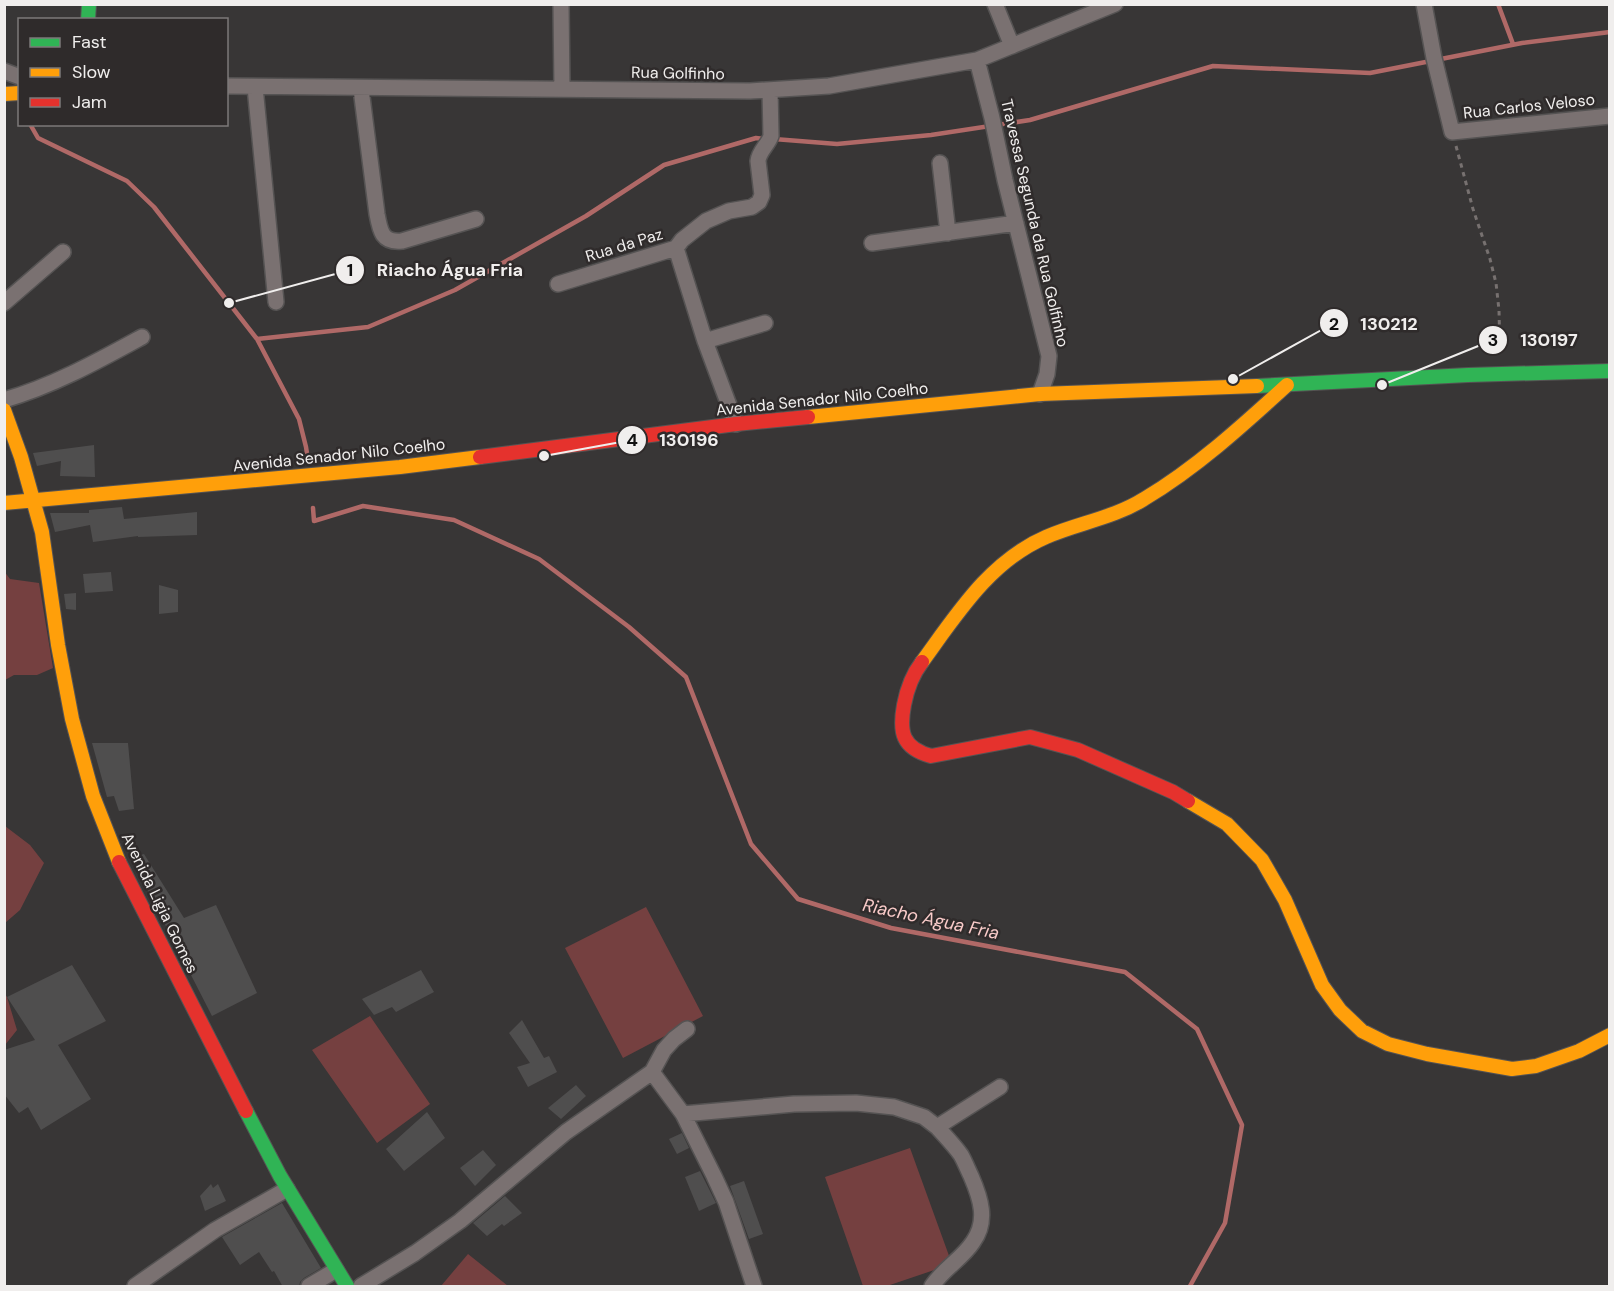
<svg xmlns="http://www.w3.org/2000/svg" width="1614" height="1291" font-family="'DM Sans',sans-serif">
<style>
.green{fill:#754040}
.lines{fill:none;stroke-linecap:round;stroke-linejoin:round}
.stream{stroke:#b06967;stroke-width:4.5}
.building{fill:#4f4e4e}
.street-casing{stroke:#555353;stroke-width:18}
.fast-casing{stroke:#555353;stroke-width:16}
.slow-casing{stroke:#555353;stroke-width:16}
.jam-casing{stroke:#555353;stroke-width:16}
.path{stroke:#777170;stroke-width:3;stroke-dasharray:4.5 4.5;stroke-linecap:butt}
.street{stroke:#7a7171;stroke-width:15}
.fast{stroke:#30b455;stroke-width:14}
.slow{stroke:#ff9f0a;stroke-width:14}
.jam{stroke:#e5322d;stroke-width:14}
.labels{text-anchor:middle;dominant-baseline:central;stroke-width:5;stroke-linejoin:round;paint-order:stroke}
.street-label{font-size:16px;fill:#f0eeed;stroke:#2f2b2b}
.water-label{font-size:18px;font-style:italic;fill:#f9cbc9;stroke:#2f2b2b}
.leader{fill:none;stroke:#f0eeed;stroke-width:2}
.callout-dot{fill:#f0eeed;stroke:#2f2b2b;stroke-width:2}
.mark-label{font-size:18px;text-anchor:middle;font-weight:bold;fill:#111}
.callout-label{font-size:18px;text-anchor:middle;font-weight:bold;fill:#f0eeed;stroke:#2f2b2b;stroke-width:5;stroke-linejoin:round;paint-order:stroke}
</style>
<rect width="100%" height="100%" fill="#383636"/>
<path class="green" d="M4,571l6,8 29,4 14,85 -16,7h-23l-9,5z
M5,826l25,19 14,18 -24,47 -15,13z
M646,907l57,109 -80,42 -58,-110z
M5,994l2,3 10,33 -12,15z
M370,1016l60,88 -53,39 -65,-93z
M910,1148l42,116 -65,22h-24l-38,-109z
M468,1254l40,32h-67z"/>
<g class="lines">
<path class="stream" d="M1498,4l15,40
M30,124l8,14 89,43 27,26 103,132 42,80 7,28 2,13
M774,139l63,5 94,-9 99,-15 183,-54 157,7 152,-30 88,-11
M257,339l111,-12 87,-37 131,-74 78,-51 92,-27 9,1
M313,508l1,13 49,-15 91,14 85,39 90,68 57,50 65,167 47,55 93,29 234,44 72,57 45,96 -17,98 -35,63"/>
</g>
<path class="building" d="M94,445l1,32 -35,-1 1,-15 -24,5 -4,-13z
M122,507l2,12 73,-7v23l-59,2v-1l-45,6 -3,-17 -35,7 -5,-19h39v-3z
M111,572l2,19 -28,2 -2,-19z
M159,585l19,5v22l-19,2z
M76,593v17l-10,-1 -2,-15z
M92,743h36l6,66 -15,2 -5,-15 -7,1z
M144,854l40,64 32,-13 41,88 -45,23 -81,-158z
M72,965l34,56 -48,24 33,54 -50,31 -13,-23 -9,6 -15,-19v-44l31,-10 -28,-43z
M421,970l13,22 -38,20 -4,-5 -18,8 -12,-16z
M522,1020l22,38 5,-2 8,16 -29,15 -11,-20 13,-4 -21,-30z
M576,1085l10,11 -25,23 -13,-11z
M427,1112l18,26 -41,33 -18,-22z
M682,1133l7,15 -12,6 -8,-15z
M483,1150l13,15 -21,21 -15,-18z
M700,1171l16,32 -17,8 -14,-34z
M744,1181l19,53 -14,5 -19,-53z
M211,1184l2,4 5,-4 8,17 -21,10 -5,-15z
M505,1196l17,17 -18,13 -2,-2 -15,12 -14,-13z
M282,1203l39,65 -17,10 -4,4 -1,5h-16l-9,-16 -2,1 -13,-20 -19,13 -18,-28z"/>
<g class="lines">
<g class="street-casing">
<path id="street" d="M561,4l1,85
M995,4l17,42
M1424,4l10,54 18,74 158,-16
M977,60l15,58 13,62 44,176 -2,18 -7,20
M4,71l16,6
M226,86l524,5 79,-5 148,-26 138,-56
M255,87l21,215
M361,89l16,125c3,17 5,29 25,27l74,-22
M940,163l8,70
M872,243l144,-20
M676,248l6,-8 24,-19 23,-10 23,-4 7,-5 3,-7 -4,-34c1,-10 10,-16 13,-25l-1,-46
M558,284l118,-36 29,93 31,83
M4,303l59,-51
M705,341l60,-18
M4,400c49,-14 94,-39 138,-63
M652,1072l31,42 31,62 12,26 28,84
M683,1114l111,-10 62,-1 38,4 30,10 13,10 63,-40
M135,1286l80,-56 72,-41
M309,1286l27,-16
M361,1286l54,-33 45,-32 106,-89 86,-60 12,-22 10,-11 13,-10
M932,1286c12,-18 30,-27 41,-44 15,-21 8,-43 -2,-66 -3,-6 -6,-14 -10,-21 -7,-10 -16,-19 -24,-28"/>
</g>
<g class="fast-casing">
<path id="fast" d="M88,20l1,-16
M1257,386l211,-11 142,-4
M246,1111l34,65 67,110"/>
</g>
<g class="slow-casing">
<path id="slow" d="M4,94l16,-1
M4,410l17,47 21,75 16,113 14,74 21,77 26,66
M808,417l232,-23 217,-8
M4,503l396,-36 80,-10
M922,662c35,-48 68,-101 124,-125 32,-14 68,-19 98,-38 52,-31 98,-73 143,-114
M1188,801l39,23 35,36 23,40 37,85 18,25 22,21 26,13 39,10 85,15 24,-3 43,-15 31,-16"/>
</g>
<g class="jam-casing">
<path id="jam" d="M480,457l256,-33 72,-7
M922,662c-10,13 -15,27 -18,43 -5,27 -2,43 27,51l99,-19 48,13 95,42 15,9
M119,862l127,249"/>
</g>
<path class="path" d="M1456,146l17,63 17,50 6,24 3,27 1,45"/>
<use href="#street" class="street"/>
<use href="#fast" class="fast"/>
<use href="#slow" class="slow"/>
<use href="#jam" class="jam"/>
</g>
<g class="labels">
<g class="street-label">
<text transform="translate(678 73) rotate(1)">Rua Golfinho</text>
<text transform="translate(1529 106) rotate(-6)">Rua Carlos Veloso</text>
<text transform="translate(1035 223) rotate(77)">Travessa Segunda da Rua Golfinho</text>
<text transform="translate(624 245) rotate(-17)">Rua da Paz</text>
<text transform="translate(822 399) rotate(-6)">Avenida Senador Nilo Coelho</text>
<text transform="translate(339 455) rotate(-6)">Avenida Senador Nilo Coelho</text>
<text transform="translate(160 903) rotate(64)">Avenida Ligia Gomes</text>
</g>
<g class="water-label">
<text transform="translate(931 919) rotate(12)">Riacho Água Fria</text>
</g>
</g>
<path class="leader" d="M229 303L350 270M1233 379L1334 323M1382 385L1493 340M544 456L632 440"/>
<g class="callout-dot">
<circle cx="229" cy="303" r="6"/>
<circle cx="1233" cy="379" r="6"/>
<circle cx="1382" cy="385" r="6"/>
<circle cx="544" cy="456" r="6"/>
<circle cx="350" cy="270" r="15"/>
<circle cx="1334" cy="323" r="15"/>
<circle cx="1493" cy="340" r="15"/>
<circle cx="632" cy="440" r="15"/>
</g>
<g class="mark-label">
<text x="350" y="276">1</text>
<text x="1334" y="330">2</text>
<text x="1493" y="346">3</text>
<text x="632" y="446">4</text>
</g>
<g class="callout-label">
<text x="450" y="276">Riacho Água Fria</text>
<text x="1389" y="330">130212</text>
<text x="1549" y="346">130197</text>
<text x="689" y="446">130196</text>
</g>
<rect width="1614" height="1291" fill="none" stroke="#f0eeed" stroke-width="12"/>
<rect x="18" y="18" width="210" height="108" fill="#2f2b2b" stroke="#7c7979" stroke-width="1.5"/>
<rect x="30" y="38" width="30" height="9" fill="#30b455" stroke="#7c7979" stroke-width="1.5"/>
<text x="72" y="48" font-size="18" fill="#f0eeed">Fast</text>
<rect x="30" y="68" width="30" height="9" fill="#ff9f0a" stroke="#7c7979" stroke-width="1.5"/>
<text x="72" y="78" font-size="18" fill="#f0eeed">Slow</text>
<rect x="30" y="98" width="30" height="9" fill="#e5322d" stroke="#7c7979" stroke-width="1.5"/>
<text x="72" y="108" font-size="18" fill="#f0eeed">Jam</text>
</svg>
